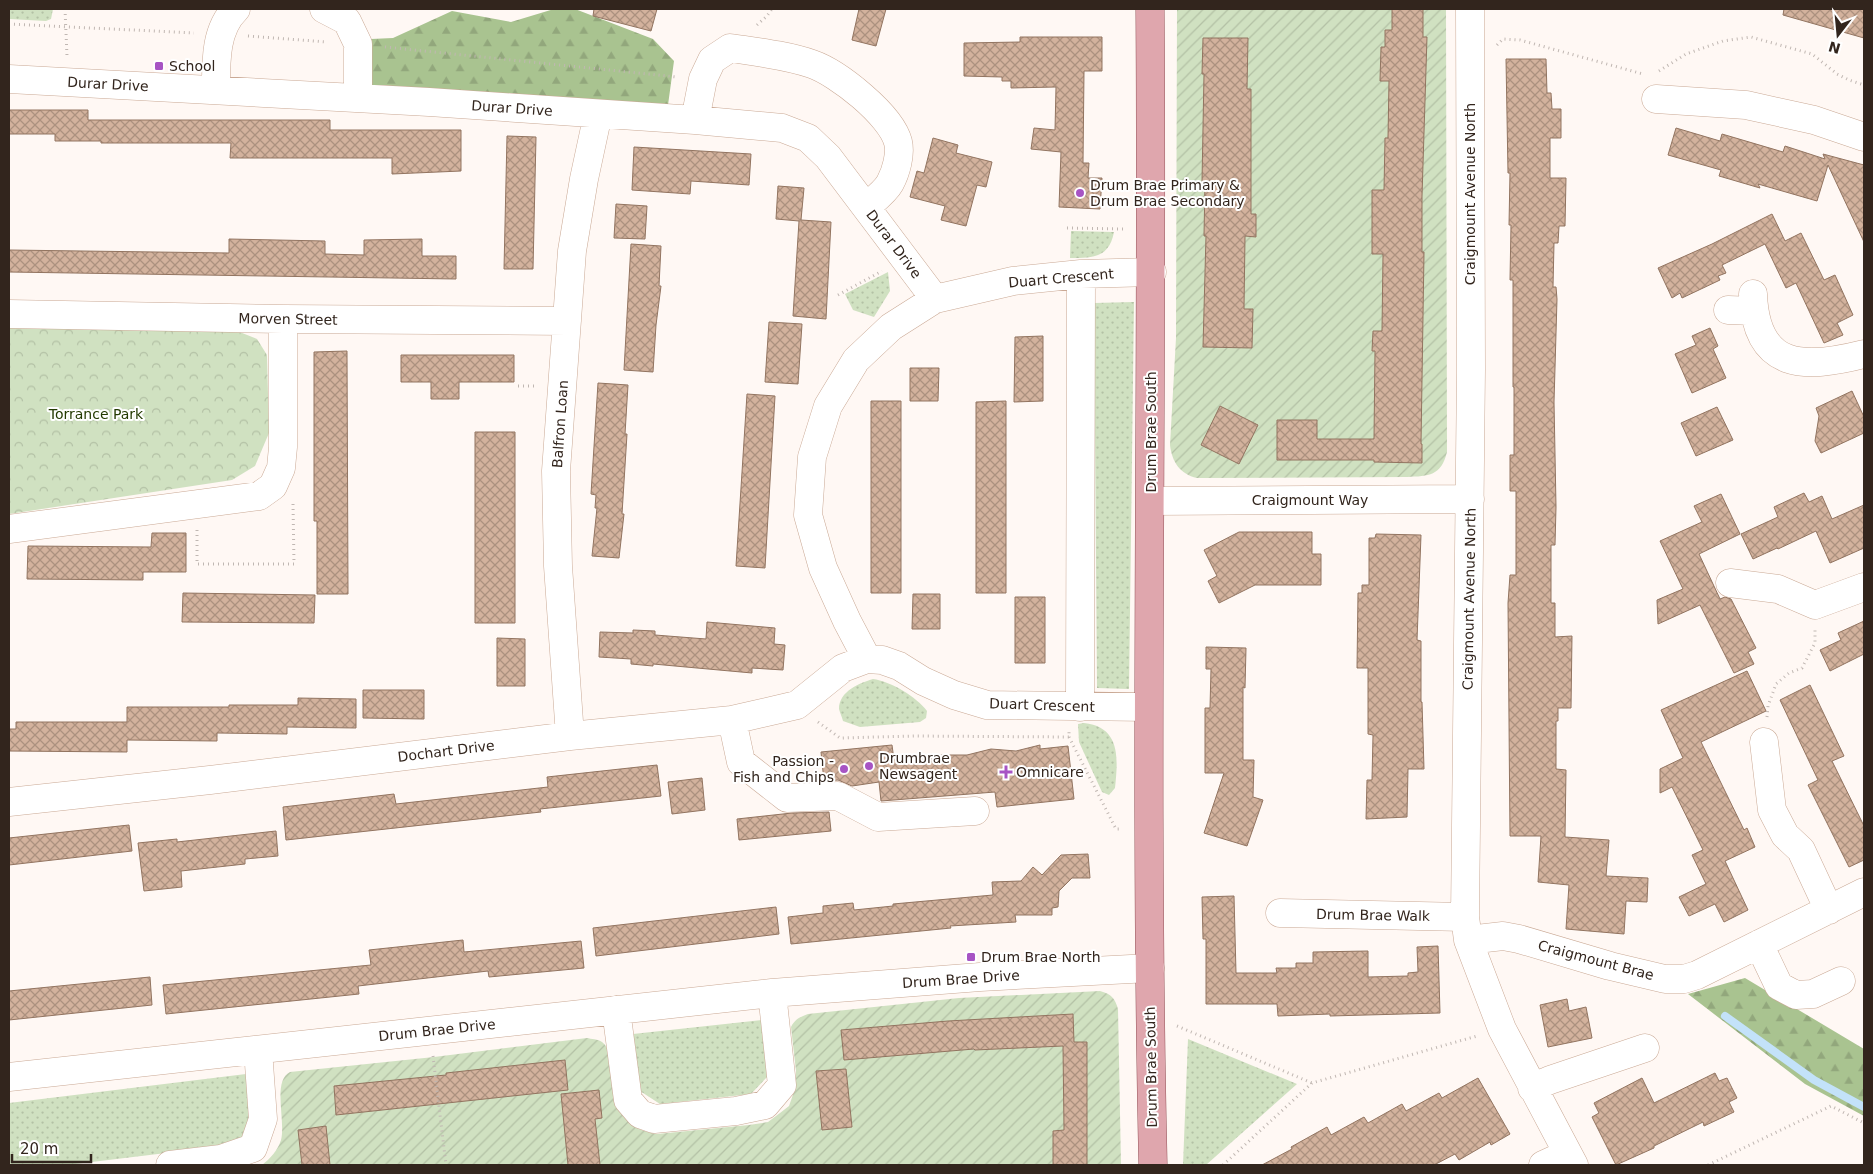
<svg xmlns="http://www.w3.org/2000/svg" width="1873" height="1174" font-family="'DejaVu Sans',sans-serif">
<style>
.grass{fill:url(#grass-dots)}
.forest{fill:url(#forest-firs)}
.park{fill:url(#park-crowns)}
.garden{fill:url(#garden-furrows)}
.lines{fill:none;stroke-linecap:round;stroke-linejoin:round}
.stream{stroke:#c3e2f9;stroke-width:8}
.building{fill:url(#building-cross-hatch);stroke:#927460}
.minor-casing{stroke:#caa995;stroke-width:29}
.major-casing{stroke:#945258;stroke-width:29}
.path{stroke:#c0b7b2;stroke-width:3;stroke-dasharray:1 4;stroke-linecap:butt}
.minor{stroke:#fff;stroke-width:28}
.major{stroke:#dfa6ad;stroke-width:28}
.poi-dot{fill:#a754c4;stroke:#fff;stroke-width:2}
.labels{text-anchor:middle;dominant-baseline:central;stroke-width:4;stroke-linejoin:round;paint-order:stroke}
.poi-label{font-size:14px;fill:#32251d;stroke:#fff;text-anchor:start}
.street-label{font-size:14px;fill:#32251d;stroke:#fff}
.park-label{font-size:14px;fill:#233a01;stroke:#fff}
</style>
<defs>
<pattern id="grass-dots" width="8" height="8" patternUnits="userSpaceOnUse" patternTransform="scale(1.25)"><rect width="8" height="8" fill="#d0e1c1"/><path d="M2 2h.1M6 6h.1" fill="none" stroke="#b3c1a5" stroke-width="1.8" stroke-linecap="round"/></pattern>
<pattern id="forest-firs" width="22" height="20" patternUnits="userSpaceOnUse" patternTransform="scale(1.25)"><rect width="22" height="20" fill="#a9c390"/><path d="M5 1l3.5 6h-7zM16 11l3.5 6h-7z" fill="#92a77c"/></pattern>
<pattern id="park-crowns" width="20" height="18" patternUnits="userSpaceOnUse" patternTransform="scale(1.25)"><rect width="20" height="18" fill="#d0e1c1"/><path d="M2 6a3 3 0 1 1 6 0M12 15a3 3 0 1 1 6 0" fill="none" stroke="#b3c1a5"/></pattern>
<pattern id="garden-furrows" width="10" height="10" patternUnits="userSpaceOnUse" patternTransform="scale(1.25)"><rect width="10" height="10" fill="#d0e1c1"/><path d="M-1 1l2-2M0 10L10 0M9 11l2-2" fill="none" stroke="#b3c1a5"/></pattern>
<pattern id="building-cross-hatch" width="8" height="8" patternUnits="userSpaceOnUse" patternTransform="scale(1.25)"><rect width="8" height="8" fill="#d3b29d"/><path d="M0 0l8 8M0 8l8-8" fill="none" stroke="#ac917f"/></pattern>
</defs>
<rect width="100%" height="100%" fill="#fff8f4"/>
<path class="grass" d="M9,9h44l-2,10 -5,2 -37,-2z
M1071,231l43,1c-5,26 -21,26 -44,26z
M888,272l2,19 -16,26 -21,-7 -8,-16z
M1134,302l-5,387 -32,-1 -3,-385z
M873,679c17,2 44,18 54,32l-1,7 -6,4 -60,5 -17,-6c-1,-4 -3,-8 -4,-12 0,-18 21,-26 34,-30z
M1084,723c37,4 34,36 31,65l-6,7 -7,-3 -23,-50 -1,-18z
M762,1020l5,57 -16,17 -91,10 -20,-13 -7,-57z
M1188,1039l109,45 -91,81h-23z
M246,1074l3,43 -7,22 -18,7 -157,19h-58v-62z"/>
<path class="forest" d="M554,9h21l78,30 21,22 -6,44 -298,-18 1,-48 22,-1 59,-27 59,11z
M1745,978l119,71v67l-59,-32 -117,-90z"/>
<path class="park" d="M9,325l223,4 25,10 10,16 2,78 -14,33 -23,14 -223,34z"/>
<path class="garden" d="M1177,9h269l1,443c-6,24 -18,24 -40,25l-210,1c-17,-4 -25,-16 -27,-33l6,-107z
M1100,991c11,3 15,7 18,18l3,156h-859c8,-6 16,-15 19,-25 5,-19 -9,-59 9,-68l144,-15 153,-19c4,1 11,1 15,4 16,12 6,51 16,68 2,3 6,6 8,9 9,9 18,13 31,15l92,-9 19,-3 12,-9 9,-7 6,-17 1,-18 -5,-44c4,-8 9,-10 17,-13l151,-16z"/>
<g class="lines">
<path class="stream" d="M1725,1016l89,64 50,27"/>
</g>
<path class="building" d="M594,9h63l-6,22 -58,-15z
M859,9h27l-10,37 -24,-6z
M1392,9h31v28h4l-5,159v56h2l-3,192h1v19l-48,-1v-2h-97v-40h40v19h57l1,-88h-3l1,-20h9l1,-77h-11v-64h12l1,-52h3l1,-57h-9l1,-34h4v-17h7z
M1784,9h80v29l-81,-23z
M1020,37h82v34h-18l-1,92h6l-1,15h14l-2,31 -41,-2 2,-55 -30,-3 3,-21 21,2 1,-43 -45,1v-7h-9v-4l-38,-1v-33l56,-1z
M1203,38h45l-1,51h4v125h5v23l-11,-1 -1,73h9l-1,39 -49,-1 3,-111h-2l1,-54h-3l2,-108h-2z
M1506,59h40l1,34h4l1,16h9v29h-11v40h16l-1,48h-6l-1,17h-4l-1,44h3l1,12 -3,103 2,105 -1,38h-4v58h4v34l17,-1 -1,72h-13v13h-2v48l10,1 -1,67 44,3 -3,36 42,2 -1,24 -21,-1 -2,33 -58,-5 3,-44 -31,-3 3,-46h-31l-2,-233 2,-28h6v-84h-6v-36h4v-68h-1v-107h-3l1,-55h-2l1,-52h-2z
M9,110h79v10h242v10h131v41l-69,3v-16h-162l1,-15h-130v-2h-46v-7h-46z
M1676,128l44,13 2,-7 61,18 2,-6 40,13 -2,-5 41,11v77l-36,-77 -11,36 -59,-17 2,4 -41,-12 2,-6 -53,-15z
M507,136l29,1 -3,132h-29z
M933,138l25,7 -2,8 36,9 -6,25 -9,-2 -11,41 -25,-6 4,-14 -35,-9 7,-26 7,2z
M634,147l117,7 -2,31 -58,-4 -1,13 -58,-4z
M778,186l26,2 -3,32 30,2 -5,97 -33,-3 6,-95 -23,-2z
M616,204l31,2 -2,33 -31,-1z
M1772,214l13,27 16,-8 23,47 11,-5 18,40 -16,8 6,12 -19,8 -28,-60 -10,5 -21,-44 -43,21 4,8 -8,3 2,4 -38,18 -2,-5 -8,5 -14,-30 54,-24z
M229,239l96,2v13l39,1v-15l58,-1v17h34v23l-447,-7v-22l220,3z
M631,244l30,2 -2,40h2l-5,39 -3,47 -29,-2z
M769,322l33,2 -4,60 -33,-2z
M1710,328l8,18 -5,3 13,29 -34,15 -17,-39 21,-9 -4,-9z
M1043,336v65l-29,1 1,-65z
M347,351l1,243h-31v-73h-3v-169z
M401,355h113v27h-55v17h-28v-17h-30z
M910,368h29l-1,33h-28z
M598,383l30,2 -3,49h2l-5,80h2l-5,44 -27,-2 5,-48h-2l1,-13 -5,-1z
M1852,391l12,26v16l-43,20 -6,-12 4,-25 -3,-8z
M747,394l28,2 -10,172 -29,-2z
M871,401h30v192h-30z
M1006,401v192h-30v-191z
M1220,406l38,19 -19,39 -38,-19z
M1717,407l16,33 -37,16 -15,-33z
M475,432h40v191h-40z
M1804,493l5,9 13,-6 10,23 32,-14v43l-34,15 -14,-32 -38,18 -1,-1 -24,11 -12,-25 37,-17 -4,-10z
M1721,494l19,40 -41,20 21,45 5,-2 6,2 25,49 -8,4 6,12 -20,9 -34,-68 -42,19 -1,-24 26,-11 -23,-48 42,-19 -8,-16z
M1239,532h73v22h9v31h-66l-36,18 -11,-22 9,-5 -13,-26z
M152,533h34v39h-43v8l-116,-1 1,-33 123,1z
M1376,534l45,1 -4,105 4,1v61h1l2,67h-16l-1,48 -41,2 1,-39h5l1,-45 -5,-1v-66h-11l1,-75h4v-8h7v-47h6z
M183,593l132,2 -1,28 -132,-1z
M913,594h27v35h-28z
M1015,597h30v66h-30z
M1864,621v33l-34,17 -10,-21 21,-10 -3,-7z
M707,622l68,6 -1,16 11,1 -2,25 -31,-2v5l-99,-9v2l-22,-2v-5l-32,-2 1,-25 33,1v-3l22,1v4l51,4z
M497,638l28,1v47h-28z
M1206,647l40,1 -1,40 -2,-1v73h11l-1,37 10,3 -16,46 -43,-13 20,-60h-19v-65h5l1,-39h-5z
M1747,671l19,40 -65,31 43,88 3,-2 8,19 -30,14 23,49 -24,12 -9,-18 -26,12 -10,-19 27,-13 -14,-29 11,-5 -31,-63 -12,6v-24l23,-11 -22,-48z
M1810,685l34,71 -12,5 32,65v34l-15,7 -41,-82 10,-5 -38,-80z
M363,690h61v29l-61,-1z
M298,698l58,1v29l-69,-1v7l-70,-1v8l-90,-1v12l-118,-1v-22h7v-7h111v-15h102v-2h69z
M892,745l2,15h24l24,-5h25l24,-6 25,2 24,-6v4l28,-3 6,53 -77,8 -2,-15 -114,9 -2,-19 -27,4 -14,-6 -14,1 -3,-29z
M657,765l4,31 -121,13 1,3 -255,28 -3,-33 111,-13 2,10 152,-17 -1,-10z
M702,778l3,32 -33,4 -4,-32z
M829,812l2,19 -92,9 -2,-21 55,-6z
M129,825l3,26 -123,14v-27z
M276,831l2,25 -33,3v5l-64,7 1,16 -38,4 -6,-48 39,-4v3z
M1088,854l2,24h-18l-13,13 -1,16 -6,1v7h-37l1,7 -66,4 1,2 -160,16 -3,-27 35,-4v-7l30,-3 1,7 39,-4v-2l100,-9 -1,-13 29,-1 12,-14 9,8 19,-20z
M1234,896l2,77h41l-1,-5h20v-5h17v-11l55,-1v26l40,-1v-3l10,-1 -1,-25 21,-1 2,67 -110,3v-2l-52,2 -1,-12h-71v-65h-3l-1,-42z
M776,907l3,27 -183,22 -3,-28z
M463,940l1,12 117,-11 3,27 -95,9 -1,-6 -130,15 1,8 -193,20 -3,-29 208,-20 -2,-15z
M150,977l2,28 -143,15v-29z
M1567,999l2,12 17,-4 6,31 -44,9 -8,-42z
M1073,1014l1,28h13v123h-34v-34l11,-1 -1,-84 -88,4 -1,-1 -130,11 -3,-30 107,-9z
M565,1060l3,30 -232,25 -2,-29 112,-11v-2z
M846,1069l6,58 -30,3 -6,-59z
M1715,1073l4,8 8,-3 10,20 -8,4 5,10 -30,14 -1,-4 -49,24v2l-38,17 -24,-48 7,-4 -5,-10 48,-25 12,25z
M1478,1078l32,56 -19,11 -1,-3 -31,18 -4,-6 -21,11h-172l30,-16 -1,-2 36,-20 4,8 33,-18 4,6 34,-19 4,7 33,-18 3,5z
M599,1090l3,28 -7,1 5,46h-32l-7,-71z
M326,1126l4,39h-28l-4,-35z"/>
<g class="lines">
<g class="minor-casing">
<path id="minor" d="M324,9l23,12 11,23v54
M1470,9l1,360 -6,548 3,23 34,89 72,136
M9,79l420,23 266,18 87,8 26,10 20,19 107,142
M216,90c0,-28 -1,-61 20,-81
M1656,99l90,6 68,15 50,17
M695,120l8,-41 9,-19 18,-12c27,4 56,7 82,16 26,9 79,51 86,78 3,12 -2,30 -8,41 -5,9 -16,17 -24,24
M1753,294c3,77 52,75 111,60
M1728,310l26,1
M9,314l274,5 284,2
M1151,501l319,-2
M9,529l250,-33 14,-10 8,-18 2,-21v-128
M1730,583l48,6 37,16 49,-18
M867,659l-20,-38 -24,-53 -15,-53 4,-58 16,-51 28,-46 35,-33 44,-28 78,-18 68,-7 71,-2
M1080,707l1,-433
M732,720l9,42 46,36 51,-2 40,21 97,-6
M570,736l-12,-170 -2,-95 16,-220 12,-72 14,-65
M1764,742l8,68 13,25 16,15 28,60
M9,802l201,-22 360,-44 162,-16 65,-15 46,-37 24,-9 15,1 17,6 24,15 31,14 33,10 161,2
M1280,913l185,4
M1468,940l35,-4 16,3 91,27 55,13h19l13,-4 167,-83
M1759,944l20,42 17,9 17,-1 28,-13
M616,1010l12,90 12,14 14,5 82,-8 29,-6 17,-20 -10,-92
M9,1077l763,-84 208,-16 170,-9
M1532,1088l18,-8 95,-32
M170,1165l51,-6 32,-11 10,-29 -5,-69
M1543,1165l24,-11"/>
</g>
<g class="major-casing">
<path id="major" d="M1150,9c3,385 -6,771 3,1156"/>
</g>
<path class="path" d="M65,9l2,47
M9,24l185,9
M757,25l10,-9 5,-7
M248,36l79,6
M1497,45l6,-6 17,1 123,34
M385,47l292,30
M1659,71l27,-17 37,-13 28,-4 61,17 25,20 12,6 15,5
M1067,228l57,1
M838,295l44,-24
M518,386h19
M197,530v34h97l-1,-60
M1767,717l1,-11 8,-22 13,-11 13,-5 13,-25v-13
M818,722l22,16 74,-2 155,1v-5
M1069,737l47,92h6
M1177,1026l135,57
M433,1056l13,109
M1223,1165l89,-82 165,-47
M1708,1165l123,-59 33,17"/>
<use href="#minor" class="minor"/>
<use href="#major" class="major"/>
</g>
<g class="poi-dot">
<rect x="154" y="61" width="10" height="10" rx="2.5"/>
<circle cx="1080" cy="193" r="5"/>
<circle cx="869" cy="766" r="5"/>
<circle cx="844" cy="769" r="5"/>
<path d="M1003.5 764.5h5v5h5v5h-5v5h-5v-5h-5v-5h5z"/>
<rect x="966" y="952" width="10" height="10" rx="2.5"/>
</g>
<g class="labels">
<g class="poi-label">
<text x="169" y="66">School</text>
<text x="1090" y="185">Drum Brae Primary &amp;<tspan x="1090" dy="16">Drum Brae Secondary</tspan></text>
<text x="879" y="758">Drumbrae<tspan x="879" dy="16">Newsagent</tspan></text>
<text x="834" y="761" text-anchor="end">Passion -<tspan x="834" dy="16">Fish and Chips</tspan></text>
<text x="1016" y="772">Omnicare</text>
<text x="981" y="957">Drum Brae North</text>
</g>
<g class="street-label">
<text transform="translate(108 84) rotate(3)">Durar Drive</text>
<text transform="translate(512 108) rotate(4)">Durar Drive</text>
<text transform="translate(1470 194) rotate(-90)">Craigmount Avenue North</text>
<text transform="translate(894 244) rotate(53)">Durar Drive</text>
<text transform="translate(1061 278) rotate(-5)">Duart Crescent</text>
<text transform="translate(288 319) rotate(1)">Morven Street</text>
<text transform="translate(560 424) rotate(-86)">Balfron Loan</text>
<text transform="translate(1151 432) rotate(-90)">Drum Brae South</text>
<text x="1310" y="500">Craigmount Way</text>
<text transform="translate(1469 599) rotate(-89)">Craigmount Avenue North</text>
<text transform="translate(1042 705) rotate(2)">Duart Crescent</text>
<text transform="translate(446 751) rotate(-7)">Dochart Drive</text>
<text transform="translate(1373 915) rotate(1)">Drum Brae Walk</text>
<text transform="translate(1596 960) rotate(15)">Craigmount Brae</text>
<text transform="translate(961 979) rotate(-4)">Drum Brae Drive</text>
<text transform="translate(437 1030) rotate(-6)">Drum Brae Drive</text>
<text transform="translate(1151 1067) rotate(-91)">Drum Brae South</text>
</g>
<g class="park-label">
<text x="96" y="414">Torrance Park</text>
</g>
</g>
<rect width="1873" height="1174" fill="none" stroke="#32251d" stroke-width="20"/>
<g transform="translate(1838 35) rotate(196)" stroke="#ffffff" stroke-width="4" paint-order="stroke">
<path d="M0-4L9 19L0 12L-9 19Z" fill="#32251d"/>
<text y="-8" font-size="14" font-weight="bold" text-anchor="middle" fill="#32251d">N</text>
</g>
<path d="M12 1154v8h79v-8" fill="none" stroke="#32251d" stroke-width="2.5"/>
<text x="20" y="1154" font-size="15" fill="#32251d" stroke="#ffffff" stroke-width="4" paint-order="stroke">20 m</text>
</svg>
